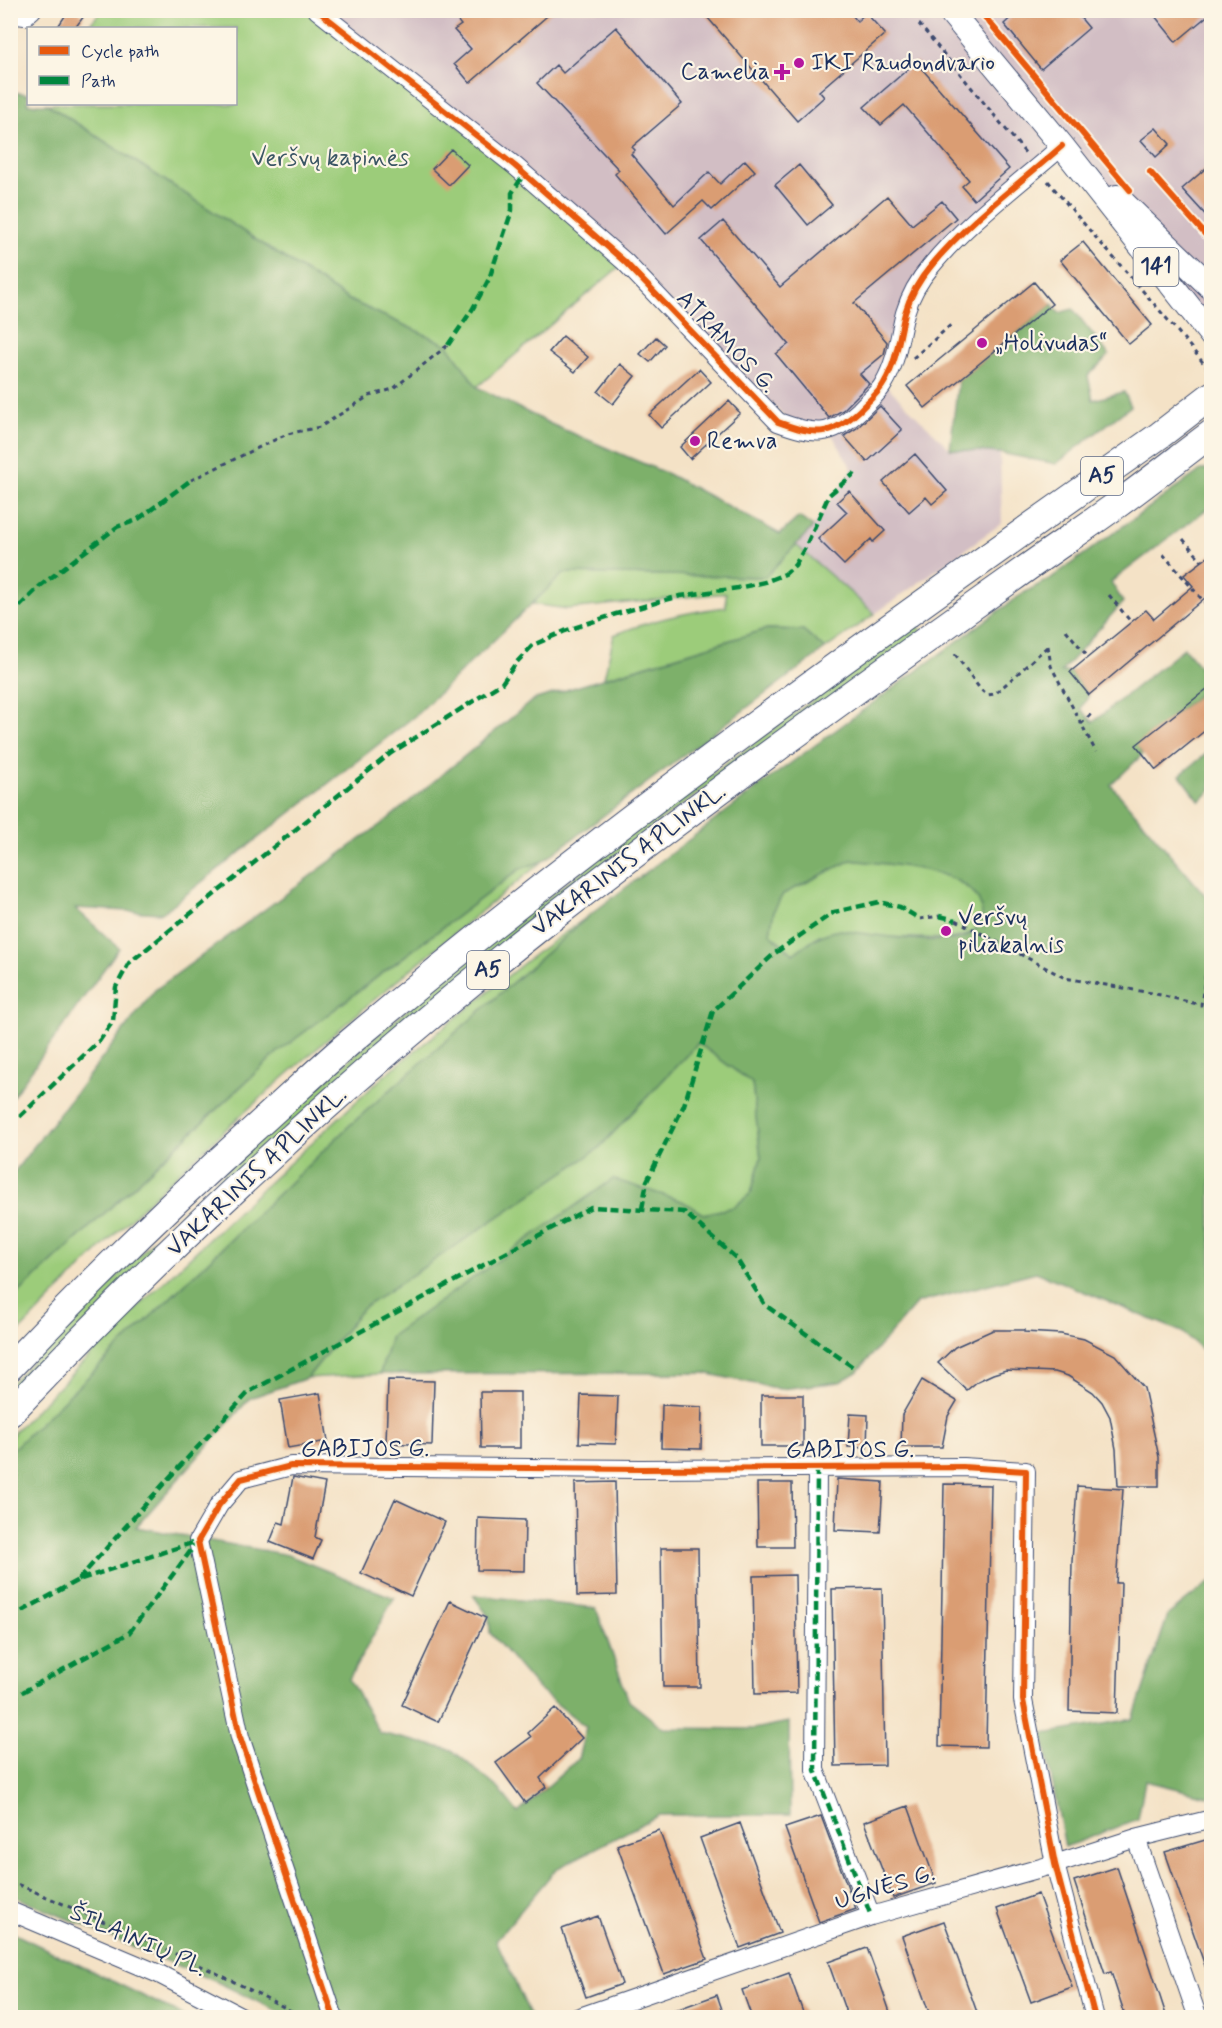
<svg xmlns="http://www.w3.org/2000/svg" width="1222" height="2028" font-family="Mynerve,sans-serif">
<style>
.industrial{fill:#d2bec4}
.green{fill:#9ccc7a;stroke:#5c7e6c;stroke-width:1.5}
.forest{fill:#7db06a;stroke:#4c7064;stroke-width:1.5;fill-rule:evenodd}
.building{fill:#da9d73}
.lines{fill:none;stroke-linecap:round;stroke-linejoin:round}
.minor-casing{stroke:#3c4a6e;stroke-width:20}
.major-casing{stroke:#3c4a6e;stroke-width:26}
.highway-casing{stroke:#3c4a6e;stroke-width:29}
.path{stroke:#3c4a6e;stroke-width:3;stroke-dasharray:4.5 4.5;stroke-linecap:butt}
.minor{stroke:#fff;stroke-width:18}
.major{stroke:#fff;stroke-width:24}
.highway{stroke:#fff;stroke-width:27}
.quiet{stroke:#00873e;stroke-width:4.5;stroke-dasharray:9 4.5;stroke-linecap:butt}
.cycleway-casing{stroke:#fcf5e5;stroke-width:10}
.cycleway{stroke:#e8590c;stroke-width:6}
.poi-dot{fill:#b5179e;stroke:#fcf5e5;stroke-width:2}
.labels{text-anchor:middle;dominant-baseline:central;stroke-width:4.5;stroke-linejoin:round;paint-order:stroke}
.shield{fill:#fcf5e5;stroke:#5e6a86;stroke-width:1.5}
.shield-label{font-size:22px;font-weight:bold;fill:#1b2f5e}
.poi-label{font-size:24px;fill:#1b2f5e;stroke:#fcf5e5;text-anchor:start}
.park-label{font-size:24px;fill:#3b5665;stroke:#fcf5e5}
.street-label{font-size:24px;fill:#1b2f5e;stroke:#fcf5e5}
</style>
<rect width="100%" height="100%" fill="#fcf5e5"/>
<filter id="ink" filterUnits="userSpaceOnUse"><feTurbulence type="fractalNoise" baseFrequency=".0167" numOctaves="2"/><feDisplacementMap in="SourceGraphic" scale="12" xChannelSelector="R" yChannelSelector="G"/><feConvolveMatrix kernelMatrix="1 2 1 2 8 2 1 2 1" color-interpolation-filters="sRGB"/></filter>
<filter id="wash" filterUnits="userSpaceOnUse"><feTurbulence type="fractalNoise" baseFrequency=".008" numOctaves="4" result="noise"/><feDisplacementMap in="SourceGraphic" scale="24" xChannelSelector="R" yChannelSelector="G"/><feGaussianBlur stdDeviation="1.35" result="paint"/><feColorMatrix in="noise" values="0 0 0 0 0 0 0 0 0 0 0 0 0 0 0 0 0 1.4 0 .05"/><feComposite in="paint" operator="in"/></filter>
<g filter="url(#wash)">
<rect width="100%" height="100%" fill="#f4e2c6"/>
<path class="industrial" d="M317,11h894v325l-148,-189 -133,120 -46,116 66,66 50,4 2,70 -127,91 -79,-69 17,-18 39,-58 -22,-38 -31,-1 -174,-168z"/>
<path class="green" d="M101,11h216l308,251 -148,125 -29,-42 -99,-45 -302,-196h189v-76h-149z
M796,545l79,69 -50,35 -22,-19 -36,-1 -163,49 10,-43c36,-15 73,-23 112,-28v-14l-159,16 -35,-5 32,-31 201,4z
M917,625l5,7 -291,210 -620,552v-11c139,-142 281,-280 435,-405 152,-124 312,-238 471,-353z
M851,860c39,5 105,4 128,41 3,5 5,13 3,18 -5,15 -21,18 -34,20l-129,-4 -26,19 -23,-21 4,-23 9,-16z
M543,861c-116,94 -232,189 -342,291 -66,60 -128,124 -190,188v-40l267,-248 242,-183z
M591,914l-242,212 -338,325v-14l5,-7 129,-130 108,-103 132,-122 150,-121z
M698,1043l54,40 9,75 -10,35 -17,14 -30,7 -22,-13 -291,135 -11,38 -73,4 55,-69 236,-160z"/>
<path class="forest" d="M11,92l17,2v10h19l302,196 99,45 29,42 76,38 115,49 112,60 19,-17 14,10 -48,50 -201,-4 -148,142 -254,198 -87,-5 44,40 -108,151z
M1052,304l7,9 14,-4 36,46 -21,21 5,24 31,-8 7,14 -75,58 -56,-11 -50,-4 8,-68z
M1211,469v37l-100,76 12,20 -62,70h9l19,23 -8,14 12,13 91,-74 21,25 6,-8v20l-74,60 6,9 -32,31 100,117v456l-29,-26 -146,-60 -119,31 -60,69 -17,10 -60,7 -76,-16 -324,1 11,-38 222,-157 69,22 22,13 30,-7 17,-14 10,-35 -9,-75 -54,-40 -100,106 -236,160 -55,69 -57,20 -114,129 152,28 106,43 -45,81 31,54 72,17 48,40 18,23 60,-54 8,-32 -48,-38 -48,-56 -1,-16 -16,-22 123,13 33,93 34,27 90,1 36,-7 1,93h-131l-103,54 -60,71 35,77h-242l-70,-34 -208,-88v-444l338,-325 242,-212 182,-138 249,-182 29,-16 150,-108zM851,860c34,5 128,6 131,53 1,10 -8,20 -17,24 -25,9 -96,-3 -124,-7 -20,2 -33,13 -48,24l-23,-21 4,-23 9,-16z
M767,629l36,1 22,19 -282,212 -23,8 -242,183 -267,248v-124l144,-186 233,-171 145,-119z
M1211,750v40l-11,11 -20,-26z
M1211,1581v216l-66,-16 -7,38 -73,28 -22,-113 90,-15 35,-104z
M11,1932l161,78 13,7h-174z"/>
<g id="blocks">
<path class="building" d="M69,10h8l7,6 -9,12h-18z
M449,10h105l-84,73 -16,-19 17,-15 -17,-19 7,-5z
M701,10h147l9,11 9,-8 19,21 -66,57 5,6 -27,24z
M1019,10h55l15,18 -48,41 -37,-45z
M1150,10h62v2l-36,30z
M616,27l66,77 -50,43 3,3 -4,4 43,51 35,-33 11,12 25,-24 10,11 -43,39 -9,-9 -37,33 -51,-60 4,-4 -82,-87 19,-18 7,8z
M916,62l93,107 -35,31 -12,-14 7,-6 -65,-75 -23,20 -17,-18z
M1156,128l14,16 -14,13 -15,-17z
M451,149l17,16 -19,20 -17,-16z
M1212,163v59l-30,-33z
M799,165l33,40 -24,20 -33,-40z
M887,196l25,29 30,-24 14,17 -102,85 33,39 -3,12 -24,20 9,10 -26,26 -14,8 -53,-64 13,-10 -88,-104 22,-19 57,66z
M1083,242l69,83 -23,19 -69,-84z
M1034,282l18,22 -127,104 -18,-22z
M563,336l25,21 -13,15 -26,-20z
M656,337l9,8 -15,17 -10,-8z
M620,364l15,12 -22,28 -15,-12z
M699,369l12,13 -50,46 -12,-13z
M729,401l11,12 -50,46 -10,-12z
M880,406l22,24 -35,32 -23,-26 13,-8z
M915,454l32,37 -15,13 -6,-7 -17,15 -26,-30z
M849,491l36,40 -12,11 -2,-3 -27,26 -26,-26 29,-27 -10,-10z
M1212,554v38l-123,103 -19,-23 76,-62 8,9 39,-33 -9,-11z
M1212,685v40l-56,45 -20,-25z
M993,1330h31v2l37,2 23,5 31,16 29,33 15,69v29h-41l-2,-37 -6,-32 -8,-15 -9,-10 -25,-16 -13,-4 -49,-2 -13,4 -15,7 -11,9 -29,-27 17,-16z
M388,1380l46,1 -2,64 -46,-2z
M922,1380l35,21 -9,15 -6,31h-41l1,-32z
M480,1392h40v56h-39z
M320,1393l8,48 -40,7 -8,-48z
M581,1395l37,1 -2,48 -37,-1z
M761,1395h42v51h-42z
M662,1405l40,2 -1,42 -40,-1z
M850,1414l18,1 -1,33 -19,-1z
M293,1477l32,6 -10,54 6,3 -8,19 -43,-17 8,-20 6,2z
M837,1479l46,3 -3,50 -45,-2z
M615,1482l2,113 -40,1 -2,-113z
M757,1483h35l1,64h-35z
M944,1484l47,1 -5,262 -47,-1z
M1077,1486l46,3 -7,94h5l-4,130 -48,-2 3,-149z
M395,1499l50,23 -34,74 -50,-23z
M478,1518l47,2 -1,51 -47,-1z
M661,1548h37l2,139h-37z
M795,1575l2,118 -42,1 -2,-118z
M882,1588l3,177 -50,1 -3,-177z
M450,1601l36,17 -48,104 -36,-17z
M555,1708l27,30 -42,40 6,9 -21,16 -29,-40 35,-26 -3,-4z
M908,1806l28,77 -43,15 -29,-76z
M821,1816l35,93 -37,13 -34,-94z
M740,1823l40,110 -40,15 -40,-110z
M659,1830l48,129 -43,15 -47,-129z
M1212,1838v142h-2l-45,-128z
M1117,1867l36,108 14,43h-41l-15,-46 -6,2 -31,-93z
M1038,1894l34,93 -41,15 -34,-93z
M598,1916l24,68 -36,13 -24,-68z
M944,1921l14,38 21,59h-48l-9,-25 -20,-57z
M867,1948l14,38 11,32h-44l-20,-56z
M789,1973l16,45h-53l-10,-28z
M717,1995l8,23h-66v-2z"/>
</g>
</g>
<g filter="url(#ink)">
<use href="#blocks" fill-opacity="0" stroke="#3c4a6e" stroke-width="1.5"/>
<g class="lines">
<g class="minor-casing">
<path id="minor" d="M317,10l198,156 110,96 153,160c36,13 52,16 82,-12 8,-9 19,-17 24,-27 13,-22 15,-46 21,-70 5,-17 15,-34 26,-47 35,-43 89,-83 131,-120
M10,14l15,2 7,-6
M817,1468l-2,302 56,146
M1136,1838l62,180
M10,1911l149,63 85,44
M334,2018l-94,-281 -42,-196 21,-36 22,-26 50,-13 350,3 322,-2 63,4 -3,229 32,164 40,154
M577,2018l294,-102 184,-52 81,-26 76,-19"/>
</g>
<g class="major-casing">
<path id="major" d="M949,10l113,136 150,190
M1117,197l95,91"/>
</g>
<g class="highway-casing">
<path id="highway" d="M10,1367c82,-87 168,-170 256,-249 30,-27 59,-55 89,-80 257,-216 531,-410 805,-603l52,-40
M10,1413c165,-174 341,-337 529,-485 153,-120 312,-235 471,-348 36,-26 72,-50 108,-76 32,-23 62,-47 94,-71"/>
</g>
<path class="path" d="M979,10l140,167
M919,24l108,131
M1150,172l62,70
M1048,181c53,65 112,126 164,193
M913,358l39,-34
M191,480l96,-46 33,-7 49,-31 24,-7 55,-44
M1183,539l19,22
M1163,554l49,57
M1109,595l22,27
M1066,630l22,27
M1048,646l3,20 45,86
M955,654l25,35 7,6 8,-1 53,-48
M1081,724l11,-11
M920,919l19,-3
M956,920l109,58 87,15 49,12 7,-48 4,-49
M10,1881c99,43 199,85 294,137"/>
<use href="#minor" class="minor"/>
<use href="#major" class="major"/>
<use href="#highway" class="highway"/>
<path class="quiet" d="M448,345l24,-35 17,-31 23,-69v-17l12,-19
M10,616l30,-30 77,-59 20,-7 54,-40
M939,916l17,4
M10,1126l90,-86 13,-19 3,-34 13,-24 262,-210 111,-70 14,-20 17,-18 32,-14 51,-17 64,-18 58,-8 27,-6 20,-8 10,-9 11,-19 23,-51 26,-22
M642,1209l5,-28 37,-76 29,-94 62,-58 59,-41 45,-10 21,5 20,12
M817,1468l-2,302 56,146
M78,1580l90,-101 81,-87 342,-185 93,5 52,46 29,47 88,62
M10,1618l68,-38 120,-39 -69,92 -119,66"/>
<g class="cycleway-casing">
<path id="cycleway" d="M317,10l198,156 110,96 153,160c36,13 52,16 82,-12 8,-9 19,-17 24,-27 13,-22 15,-46 21,-70 5,-17 15,-34 26,-47 35,-43 89,-83 131,-120
M979,10l151,180
M1150,172l62,70
M334,2018l-94,-281 -42,-196 21,-36 22,-26 50,-13 350,3 322,-2 63,4 -3,229 32,164 40,154"/>
</g>
<use href="#cycleway" class="cycleway"/>
</g>
</g>
<g class="poi-dot">
<circle cx="799" cy="63" r="6"/>
<path d="M779 63h6v6h6v6h-6v6h-6v-6h-6v-6h6z"/>
<circle cx="982" cy="343" r="6"/>
<circle cx="695" cy="441" r="6"/>
<circle cx="946" cy="931" r="6"/>
</g>
<g class="labels">
<g class="shield">
<rect x="1133.5" y="248" width="45" height="38" rx="4.5"/>
<rect x="1081" y="457" width="42" height="38" rx="4.5"/>
<rect x="467" y="951" width="42" height="38" rx="4.5"/>
</g>
<g class="shield-label">
<text x="1156" y="267">141</text>
<text x="1102" y="476">A5</text>
<text x="488" y="970">A5</text>
</g>
<g class="poi-label">
<text x="811" y="63">IKI Raudondvario</text>
<text x="770" y="72" text-anchor="end">Camelia</text>
<text x="994" y="343">„Holivudas“</text>
<text x="707" y="441">Remva</text>
<text x="958" y="917">Veršvų<tspan x="958" dy="28">piliakalnis</tspan></text>
</g>
<g class="park-label">
<text x="330" y="158">Veršvų kapinės</text>
</g>
<g class="street-label">
<text transform="translate(726 342) rotate(46)">ATRAMOS G.</text>
<text transform="translate(629 860) rotate(-37)">VAKARINIS APLINKL.</text>
<text transform="translate(257 1172) rotate(-43)">VAKARINIS APLINKL.</text>
<text x="365" y="1449">GABIJOS G.</text>
<text x="850" y="1450">GABIJOS G.</text>
<text transform="translate(885 1888) rotate(-17)">UGNĖS G.</text>
<text transform="translate(138 1941) rotate(24)">ŠILAINIŲ PL.</text>
</g>
</g>
<rect width="1222" height="2028" fill="none" stroke="#fcf5e5" stroke-width="36"/>
<rect x="27" y="27" width="210" height="78" fill="#fcf5e5" stroke="#a2a6af" stroke-width="1.5"/>
<rect x="39" y="46" width="30" height="9" fill="#e8590c" stroke="#a2a6af" stroke-width="1.5"/>
<text x="81" y="57" font-size="18" fill="#1b2f5e">Cycle path</text>
<rect x="39" y="76" width="30" height="9" fill="#00873e" stroke="#a2a6af" stroke-width="1.5"/>
<text x="81" y="87" font-size="18" fill="#1b2f5e">Path</text>
</svg>
